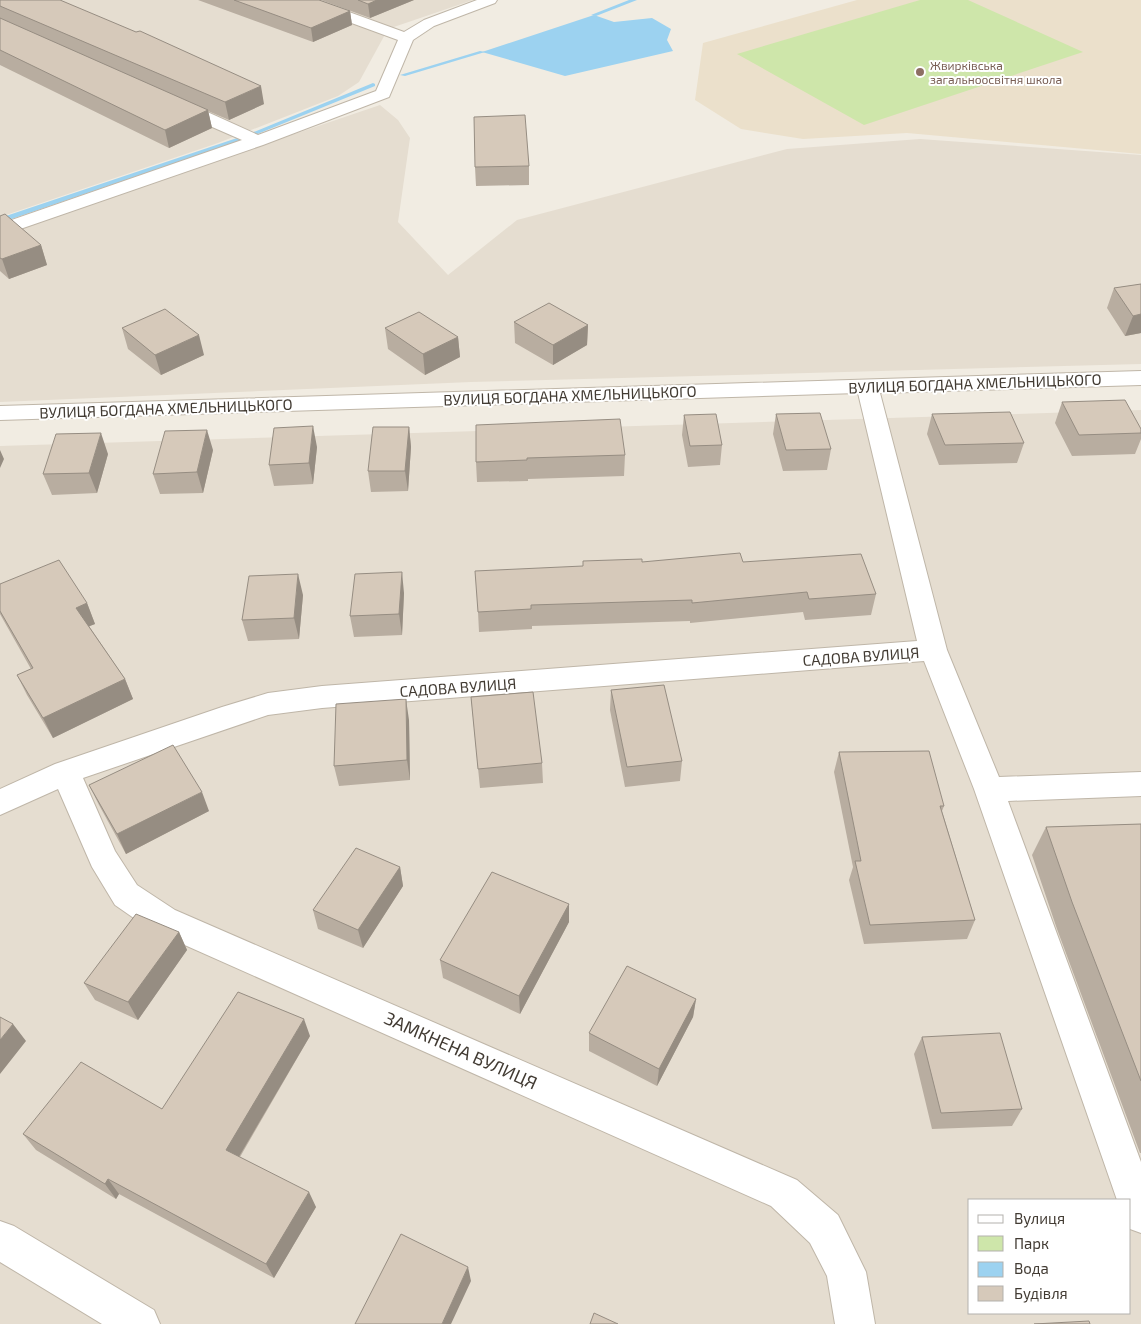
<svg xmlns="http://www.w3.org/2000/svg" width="1141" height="1324" font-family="'Exo 2',sans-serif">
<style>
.residential{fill:#e5ddd0;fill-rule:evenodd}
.education{fill:#ebe0cb}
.green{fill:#cee6aa}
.water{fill:#9cd2f0}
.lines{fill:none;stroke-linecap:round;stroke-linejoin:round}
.stream{fill:#9cd2f0;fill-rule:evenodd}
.minor-casing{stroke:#bfb6a8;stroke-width:2}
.minor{fill:#fff;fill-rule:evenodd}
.wall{fill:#b8ada0}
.shaded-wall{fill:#968d82}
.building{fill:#d6c9ba;stroke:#968d82}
.education-dot{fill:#8d6e63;stroke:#fff;stroke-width:2}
.labels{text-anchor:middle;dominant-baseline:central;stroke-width:4;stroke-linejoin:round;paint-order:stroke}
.far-education-label{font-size:12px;fill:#785e54;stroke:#fff;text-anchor:start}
.street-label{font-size:15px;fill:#423b33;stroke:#fff}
.near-street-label{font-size:18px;fill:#423b33;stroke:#fff}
</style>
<rect width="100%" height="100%" fill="#f1ece2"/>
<path class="residential" d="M0,0h473l-85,29 -29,53 -21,14 -120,47 -218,74z
M380,105l18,15 12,18 -12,84 50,53 69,-55 270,-71 133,-10 221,16v209l-670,18 -471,20v-168z
M1141,410v914h-1141v-878zM970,1200h160v113h-160z"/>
<path class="education" d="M857,0h284v154l-234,-21 -104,6 -62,-10 -46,-29 8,-57z"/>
<path class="green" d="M920,0h48l115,52 -219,73 -127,-71z"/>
<path class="water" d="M594,15l20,7 38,-4 19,11 -4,11 6,11 -108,25 -83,-24z"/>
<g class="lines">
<path class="stream" d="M629,0h8l-41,16 -5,-1z
M480,51l5,1 -80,24 -5,-1z
M373,83l2,1v2l-120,49 -6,-1z
M237,138l2,1v2l-239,82v-5z"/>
<g class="minor-casing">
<path id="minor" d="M295,0h21l88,32 20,-12 53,-20h20l-2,3 -61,23 -21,14 -24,57 -126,48 -263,91v-12l242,-84 -71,-31 -2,-4 2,-4h12l75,34 118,-44 22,-51 -101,-37z
M1141,371v14l-261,8 67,257 52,127 142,-5v24l-133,5 133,361v71l-11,-4v-29h-13l-143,-411 -50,-128 -602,47 -54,7 -185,63 32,73 22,34 38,25 622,270 41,35 28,57 9,52h-40l-8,-48 -17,-33 -39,-37 -620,-276 -36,-25 -23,-38 -34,-78 -58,26v-26l55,-25 167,-57 46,-14 54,-7 595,-45 -59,-248 -858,27v-14z
M0,1221l14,5 140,84 6,14h-58l-102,-62z"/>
</g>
<use href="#minor" class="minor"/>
</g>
<path class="wall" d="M0,0l264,104 -35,16 -21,-9 4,17 -43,20 -169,-83z
M198,0h121l31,11 2,14 -39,17z
M321,0h93l-44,18z
M529,166v19l-53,1 -1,-19z
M0,216l41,29 6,20 -38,14 -9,-8z
M1141,284v49l-16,3 -18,-28 7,-20z
M514,322l74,3 -1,20 -34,20 -38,-22z
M122,328l82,27 -43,20 -33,-26z
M385,328l73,9 2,20 -35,18 -37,-26z
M1062,402l79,27v10l-6,15 -63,2 -17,-33z
M776,414l55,35 -4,21 -44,1 -10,-37z
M932,414l92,29 -7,20 -78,2 -12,-31z
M684,415l38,30 -2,20 -32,2 -6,-32z
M476,425l149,30 -1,21 -96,3v2l-51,1 -1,-20z
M409,427l2,20 -3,44 -37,1 -3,-21z
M317,447l-4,37 -39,2 -5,-21z
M213,450l-10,43 -43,1 -7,-20z
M108,454l-11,39 -45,2 -9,-21z
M583,561l59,1h101l133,32 -5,21 -66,5 -2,-8 -113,11v-2l-158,5v3l-53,3 -1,-20 105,-46z
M0,584l87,19 8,21 -6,2 36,53 8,20 -80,39 -26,-43 -10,-20 14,-6 -31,-55z
M404,593l-2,42 -48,2 -4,-21z
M303,595l-4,44 -51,2 -6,-21z
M611,690l71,71 -2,20 -55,6 -15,-77z
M471,697l71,66 1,20 -63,5z
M409,720l1,60 -71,6 -5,-20z
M839,752l105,54 -2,5 33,109 -8,19 -103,5 -15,-64 4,-13 -19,-95z
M89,785l120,26 -83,43 -27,-49z
M1141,824v329h-1l-83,-224 -25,-74 14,-28z
M400,867l3,19 -40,62 -45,-19 -5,-19z
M569,904v18l-49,92 -77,-36 -3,-18z
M179,932l8,18 -49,70 -43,-20 -11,-17z
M696,999l-3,18 -36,69 -68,-35v-18z
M310,1036l-70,121 76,50 -42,71 -155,-84 -3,5 -80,-49 -13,-16 139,-25z
M922,1037l100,72 -10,17 -80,3 -18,-75z"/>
<path class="shaded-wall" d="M377,0h37l-44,18 -2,-14z
M350,11l2,14 -39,17 -2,-14z
M261,86l3,18 -35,16 -4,-18z
M208,110l4,18 -43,20 -4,-18z
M41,245l6,20 -38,14 -7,-20z
M1141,314v19l-16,3 8,-20z
M588,325l-1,20 -34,20v-20z
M199,335l5,20 -43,20 -6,-20z
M458,337l2,20 -35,18 -2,-21z
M313,426l4,21 -4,37 -4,-21z
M409,427l2,20 -3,44 -3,-20z
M207,430l6,20 -10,43 -6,-21z
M101,433l7,21 -11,39 -8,-20z
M0,450l4,9 -4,9z
M402,572l2,21 -2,42 -3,-21z
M298,574l5,21 -4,44 -5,-21z
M87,603l8,21 -10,4 -9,-20z
M125,679l8,20 -80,39 -10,-20z
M406,699l3,21 1,60 -3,-20z
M202,792l7,19 -83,43 -9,-20z
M400,867l3,19 -40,62 -5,-18z
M569,904v18l-49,92 -1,-18z
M179,932l8,18 -49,70 -10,-18z
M696,999l-3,18 -36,69 2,-17z
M304,1019l6,17 -76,129 -8,-15z
M13,1024l13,17 -26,33v-34z
M108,1179l11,15 -3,5 -11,-15z
M309,1192l7,15 -42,71 -8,-14z
M468,1267l3,14 -20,43h-9z"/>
<path class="building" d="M0,0h60l76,32 4,-1 121,55 -36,16 -225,-96z
M234,0h85l31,11 -39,17z
M358,0h19l-9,4z
M0,18l208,92 -43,20 -165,-80z
M525,115l4,51 -54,1 -1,-50z
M5,214l36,31 -39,14 -2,-1v-42z
M1141,284v30l-8,2 -19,-28z
M549,303l39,22 -35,20 -39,-23z
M165,309l34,26 -44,20 -33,-27z
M419,312l39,25 -35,17 -38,-26z
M1125,400l16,29v4l-62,2 -17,-33z
M1010,412l14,31 -79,2 -13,-31z
M820,413l11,36 -45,1 -10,-36z
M716,414l6,31 -32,1 -6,-31z
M620,419l5,36 -98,3v2l-51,2v-37z
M313,426l-4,37 -40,2 5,-37z
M373,427h36l-4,44h-37z
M207,430l-10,42 -44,2 12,-43z
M101,433l-12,40 -46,1 13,-40z
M740,553l3,9 118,-8 15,40 -67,5 -2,-7 -115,11v-3l-161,5v4l-53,3 -3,-41 108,-5v-5l59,-2v3z
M59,560l28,43 -11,5 49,71 -82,39 -26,-43 16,-7 -33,-57v-27z
M402,572l-3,42 -49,2 5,-42z
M298,574l-4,44 -52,2 7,-44z
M664,685l18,76 -55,6 -16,-77z
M533,692l9,71 -64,6 -7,-72z
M406,699l1,61 -73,6 2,-62z
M173,745l29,47 -85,42 -28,-49z
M929,751l15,55h-4l35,114 -105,5 -15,-64h6l-22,-109z
M1141,824v257l-69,-179 -26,-75z
M356,848l44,19 -42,63 -45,-20z
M492,872l77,32 -50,92 -79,-36z
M136,914l43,18 -51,70 -44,-19z
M627,966l69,33 -37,70 -70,-36z
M238,992l66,27 -78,131 83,42 -43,72 -158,-85 -3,5 -82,-50 58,-72 81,47z
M0,1017l13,7 -13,16z
M1000,1033l22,76 -81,4 -19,-76z
M401,1234l67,33 -26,57h-87z
M594,1313l24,11h-28z
M1089,1321l1,3h-56z"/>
<circle class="education-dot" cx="920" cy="72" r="5"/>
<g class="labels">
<g class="far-education-label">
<text x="930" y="65">Жвирківська<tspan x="930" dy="14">загальноосвітня школа</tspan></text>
</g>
<g class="street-label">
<text transform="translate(975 383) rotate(-2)">ВУЛИЦЯ БОГДАНА ХМЕЛЬНИЦЬКОГО</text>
<text transform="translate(570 395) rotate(-2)">ВУЛИЦЯ БОГДАНА ХМЕЛЬНИЦЬКОГО</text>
<text transform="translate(166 408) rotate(-2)">ВУЛИЦЯ БОГДАНА ХМЕЛЬНИЦЬКОГО</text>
<text transform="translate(861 656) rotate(-4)">САДОВА ВУЛИЦЯ</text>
<text transform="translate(458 687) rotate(-4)">САДОВА ВУЛИЦЯ</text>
</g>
<g class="near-street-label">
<text transform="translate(461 1050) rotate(24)">ЗАМКНЕНА ВУЛИЦЯ</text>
</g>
</g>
<rect x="968" y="1199" width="162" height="115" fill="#ffffff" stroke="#b3b1ad"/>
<rect x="978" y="1215" width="25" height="8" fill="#ffffff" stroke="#b3b1ad"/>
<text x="1014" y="1224" font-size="15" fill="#423b33">Вулиця</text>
<rect x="978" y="1236" width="25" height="15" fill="#cee6aa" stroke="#b3b1ad"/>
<text x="1014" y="1249" font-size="15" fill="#423b33">Парк</text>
<rect x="978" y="1262" width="25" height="15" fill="#9cd2f0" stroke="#b3b1ad"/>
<text x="1014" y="1274" font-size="15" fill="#423b33">Вода</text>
<rect x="978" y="1286" width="25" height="15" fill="#d6c9ba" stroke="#b3b1ad"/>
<text x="1014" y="1299" font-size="15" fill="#423b33">Будівля</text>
</svg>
